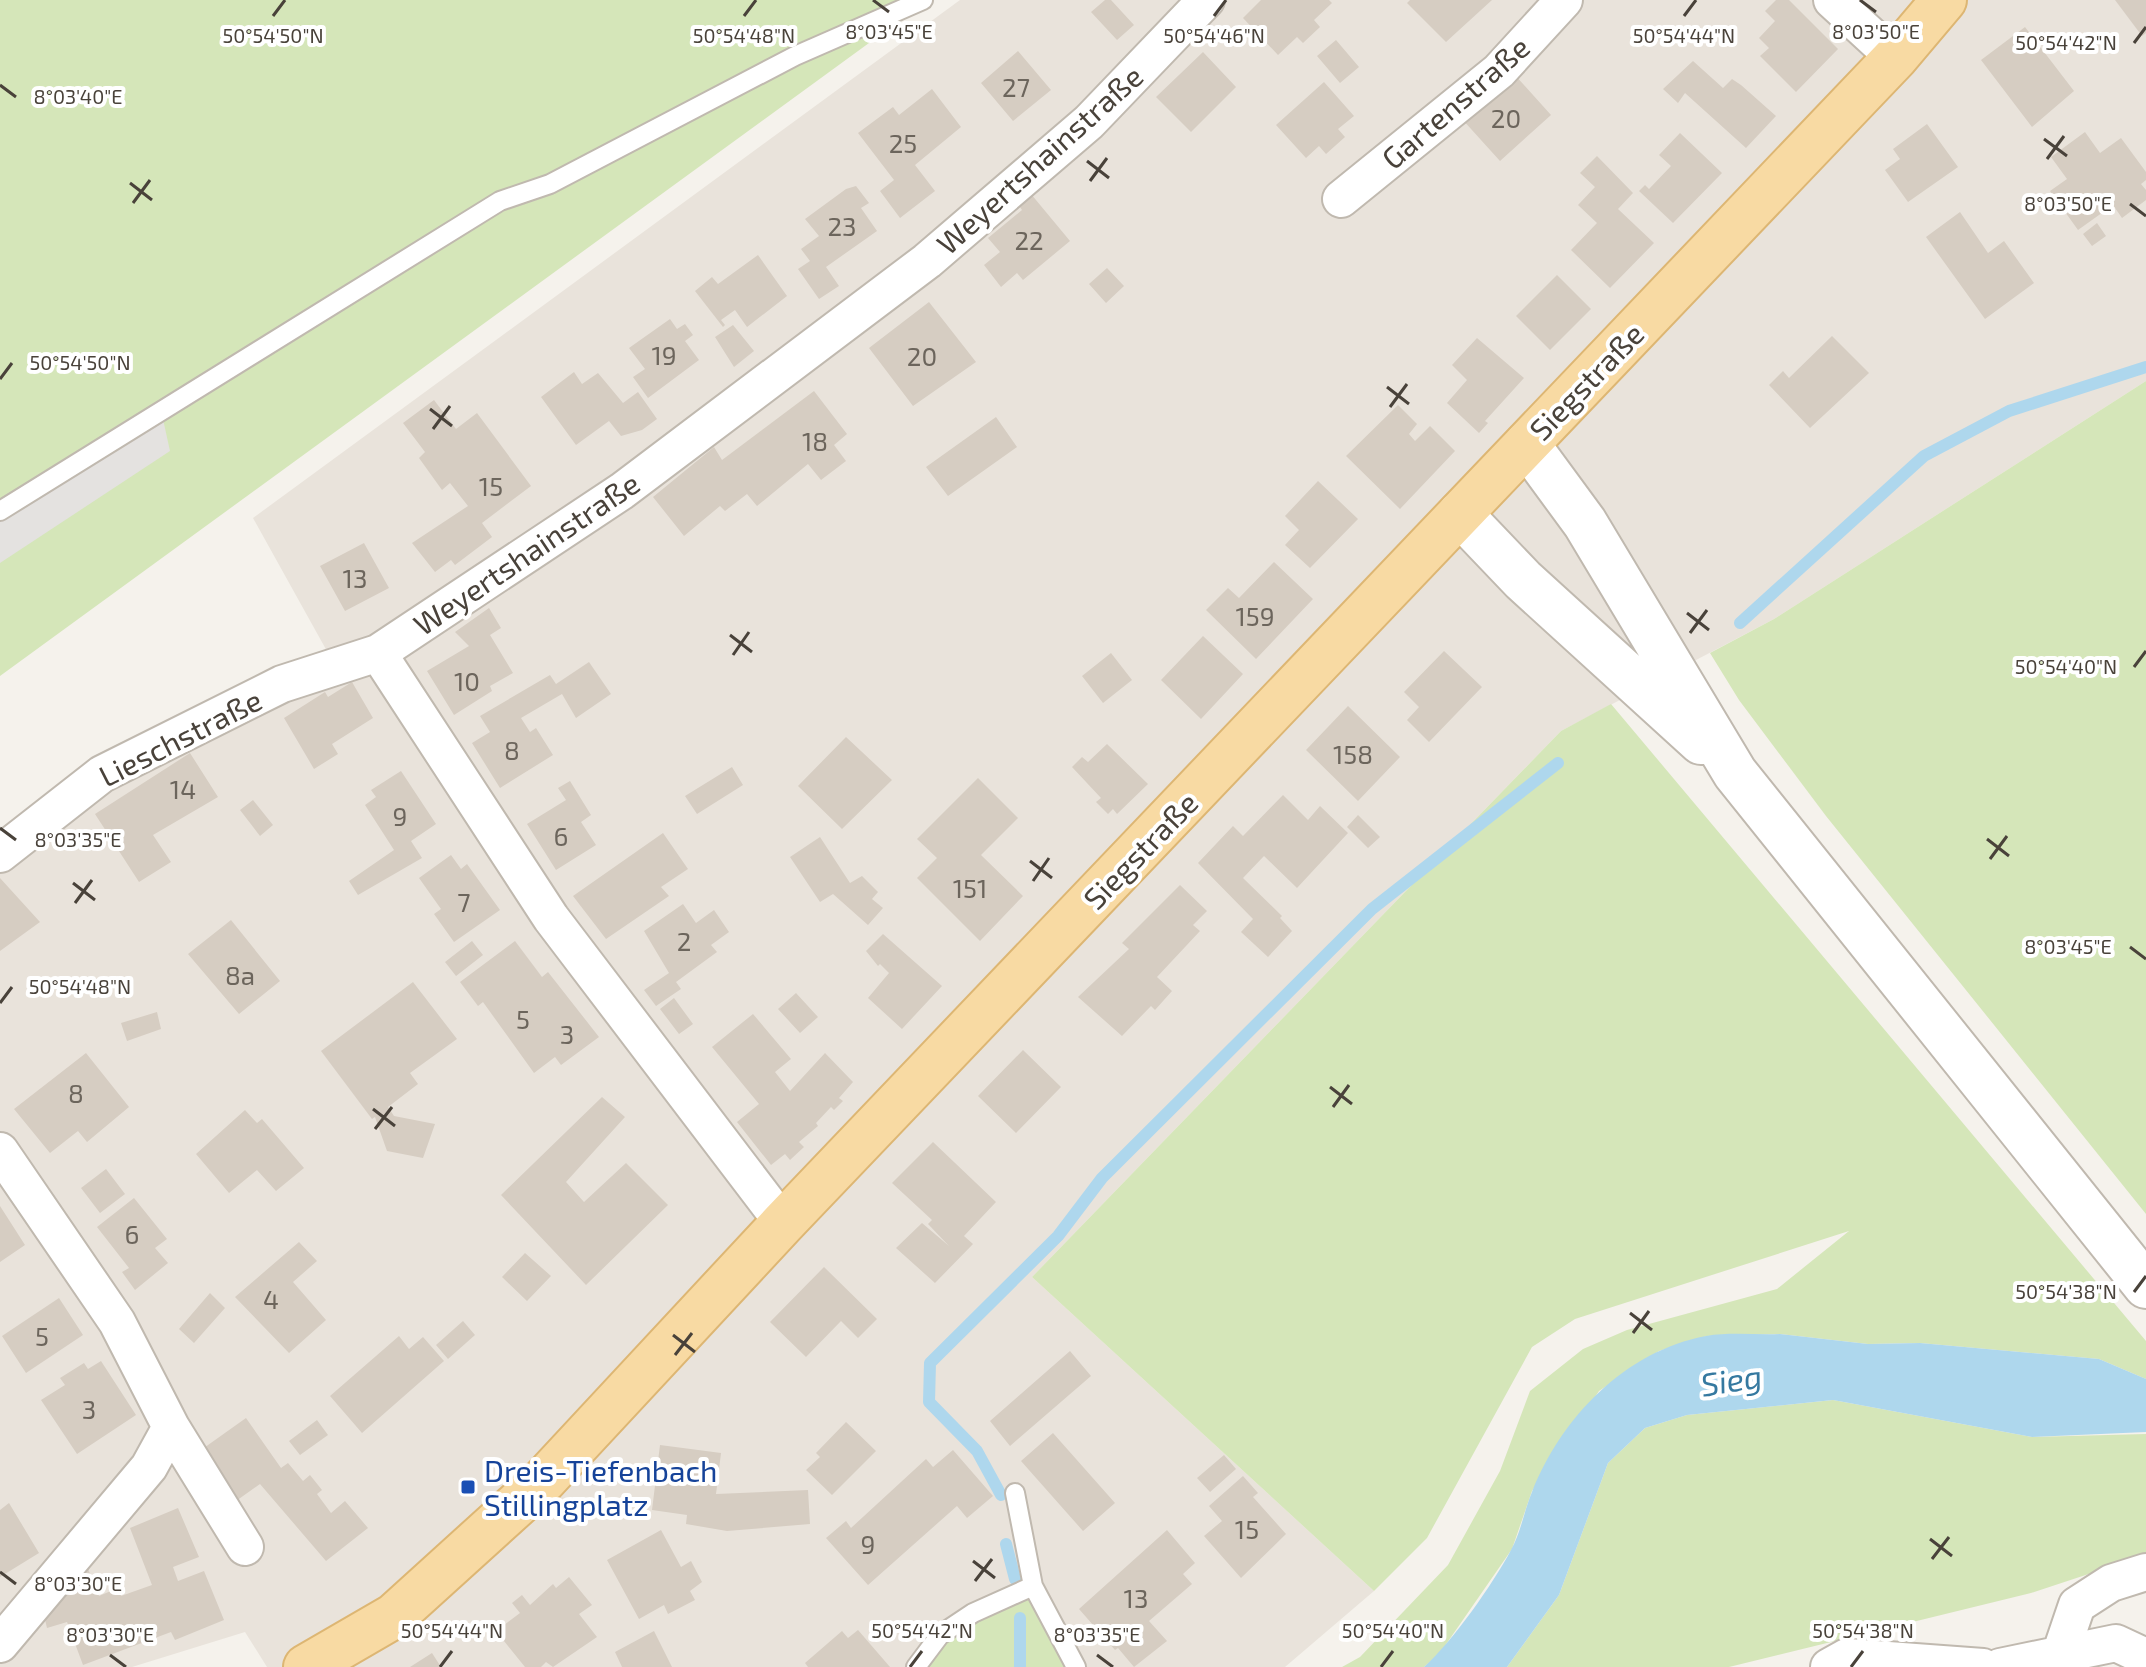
<svg xmlns="http://www.w3.org/2000/svg" width="2146" height="1667" font-family="'Exo 2',sans-serif">
<style>
.residential{fill:#e9e3db}
.green{fill:#d5e6b9}
.parking{fill:#e4e2e0}
.water{fill:#aed7ed}
.lines{fill:none;stroke-linecap:round;stroke-linejoin:round}
.stream{stroke:#aed7ed;stroke-width:12}
.building{fill:#d6cdc2}
.service-casing{stroke:#c0b9af;stroke-width:22}
.minor-casing{stroke:#c0b9af;stroke-width:40}
.tertiary-casing{stroke:#c0b9af;stroke-width:48}
.primary-casing{stroke:#ddb673;stroke-width:48}
.service{stroke:#fff;stroke-width:18}
.minor{stroke:#fff;stroke-width:36}
.tertiary{stroke:#fff;stroke-width:44}
.primary{stroke:#f8daa3;stroke-width:44}
.ticks{fill:none;stroke:#49423a;stroke-width:3}
.transit-dot{fill:#1a4fb4;stroke:#fff;stroke-width:3}
.labels{text-anchor:middle;dominant-baseline:central;stroke-width:8;stroke-linejoin:round;paint-order:stroke}
.number-label{font-size:26px;fill:#6c655c}
.street-label{font-size:30px;fill:#49423a;stroke:#fff}
.transit-label{font-size:30px;fill:#164399;stroke:#fff;text-anchor:start}
.water-label{font-size:32px;font-style:italic;fill:#3579a0;stroke:#fff}
.ticks-label{font-size:20px;text-anchor:middle;fill:#49423a;stroke:#fff;stroke-width:8;stroke-linejoin:round;paint-order:stroke}
</style>
<rect width="100%" height="100%" fill="#f5f2ec"/>
<path class="residential" d="M960,0h1186v381l-372,238 -213,112 -529,546 342,314 -89,76h-1018l-22,-35 -113,35h-132v-803l106,-77 232,-116 -85,-153z"/>
<path class="green" d="M0,0h928l-928,676z
M2146,381v833l-320,-398 -87,-116 -29,-47 64,-34z
M1611,704l535,637v38l-47,-20 -179,-16 -52,1 -88,-10 -73,2 -48,15 -60,40 -67,100 -20,58 -72,104 -16,14h-82l18,-10 88,-92 52,-94 30,-80 53,-42 44,-19 150,-41 72,-58 -274,88 -43,28 -105,191 -53,53 -342,-314 529,-546z
M1833,1400l199,37 114,-3v121l-115,38 -302,74h-222l52,-72 49,-132 37,-35 42,-13z
M1033,1586l43,81h-160l24,-32z"/>
<path class="parking" d="M161,410l9,41 -170,112v-52z"/>
<path class="water" d="M1780,1334l88,10 52,-1 179,16 47,20v53l-114,5 -199,-37 -146,15 -42,13 -37,35 -49,132 -52,72h-83c28,-25 69,-83 87,-117 10,-18 13,-39 21,-58 29,-74 93,-141 174,-156 23,-4 50,-1 74,-2z"/>
<g class="lines">
<path class="stream" d="M1740,623l184,-167 85,-45 137,-44
M1001,1495l-24,-44 -48,-49 1,-39 128,-127 44,-58 270,-269 186,-146
M1006,1544l9,35
M1020,1618v49"/>
</g>
<path class="building" d="M1105,0h6l23,25 -17,15 -26,-28z
M1261,0h68l3,3 -18,17 6,7 -17,16 -6,-6 -19,18 -35,-37z
M1410,0h82l-46,42 -39,-39z
M1776,0h13l49,49 -42,43 -36,-36 9,-8 -10,-10 16,-17 -10,-10z
M2115,0h31v33l-4,3z
M2025,27l49,64 -42,36 -51,-67z
M1336,40l23,27 -19,16 -23,-27z
M1018,51l33,39 -38,31 -32,-38z
M1203,52l33,35 -45,45 -35,-35z
M1693,61l30,27 9,-9 9,6 35,31 -30,32 -61,-55 -7,10 -15,-14z
M1514,74l37,41 -51,46 -38,-42z
M1324,82l30,34 -16,13 7,8 -19,17 -7,-8 -13,12 -30,-33z
M932,89l29,38 -46,38 20,26 -35,27 -20,-27 14,-11 -36,-47 35,-26 6,8z
M1927,124l31,43 -50,35 -23,-32 15,-11 -7,-10z
M2085,132l15,21 21,-15 25,34v8l-5,4 5,6v10l-24,18 -9,-13 -35,25 -28,-39 17,-12 -16,-22z
M1680,133l42,40 -49,50 -34,-32 6,-6 4,4 22,-23 -12,-11z
M1597,156l36,37 -15,16 36,34 -44,45 -39,-38 26,-27 -19,-18 17,-18 -15,-14z
M856,186l13,17 -8,5 16,23 -51,36 13,19 -20,13 -21,-30 12,-8 -9,-12 18,-13 -14,-17 41,-30z
M1031,194l39,47 -47,39 -6,-7 -16,14 -17,-22 16,-13 -12,-14 34,-28 -4,-6z
M1960,212l28,41 16,-12 30,42 -49,36 -59,-82z
M2097,223l9,13 -14,10 -9,-12z
M758,255l29,41 -40,31 -12,-17 -14,10 4,5 -2,2 -28,-36 17,-14 6,7z
M1107,268l17,18 -18,17 -17,-19z
M1557,275l34,34 -41,41 -34,-34z
M929,302l47,60 -63,44 -44,-58z
M670,319l7,10 8,-5 8,11 -8,6 14,19 -51,38 -15,-21 12,-8 -16,-21z
M733,325l21,26 -20,16 -19,-30z
M1832,336l37,37 -59,55 -41,-43 14,-14 6,7z
M1477,338l47,40 -39,43 3,2 -9,10 -32,-30 20,-23 -15,-15z
M574,372l8,12 16,-11 25,30 15,-11 19,27 -15,11 -21,6 -12,-15 -33,24 -35,-48z
M814,391l33,43 -13,11 12,16 -25,19 -13,-16 -51,42 -10,-12 -22,17 -5,-5 -36,30 -31,-39 61,-50 8,13z
M434,400l22,29 21,-16 54,73 -49,37 10,14 -37,28 -4,-5 -16,12 -23,-29 56,-37 -18,-23 -8,7 -23,-32 6,-6 -22,-29z
M1398,405l19,19 -8,10 6,7 15,-15 25,25 -55,58 -54,-53z
M996,417l21,30 -69,49 -22,-29z
M1318,481l40,38 -48,49 -25,-23 14,-15 -14,-14z
M364,543l25,45 -44,23 -25,-45z
M1274,562l39,37 -57,60 -50,-49 22,-22 11,10z
M489,608l12,20 -11,7 23,38 -23,13 2,5 -38,24 -27,-44 42,-25 -14,-14z
M1203,636l40,38 -42,45 -40,-39z
M1444,651l38,36 -53,55 -22,-22 12,-13 -15,-15z
M1111,653l21,27 -29,23 -21,-27z
M589,662l22,32 -35,24 -14,-24 -41,24 9,14 6,-4 17,27 -53,33 -28,-45 18,-11 -10,-16 70,-41 6,9z
M352,682l21,36 -41,26 6,10 -24,15 -30,-51 41,-26 3,5z
M1348,706l52,51 -42,44 -52,-51z
M846,737l46,43 -50,49 -44,-43z
M1107,744l41,40 -31,30 -4,-5 -5,5 -12,-12 5,-4 -29,-31 10,-10 6,5z
M190,753l28,44 -65,38 18,27 -32,20 -44,-68z
M732,767l11,18 -46,29 -12,-18z
M401,771l35,53 -25,17 11,17 -64,37 -9,-14 45,-31 -29,-45 11,-8 -5,-7z
M978,778l40,40 -37,37 42,41 -43,45 -63,-63 20,-20 -20,-19z
M570,781l21,34 -10,7 15,23 -40,25 -29,-46 39,-24 -8,-12z
M1283,795l25,25 12,-14 28,27 -51,55 -33,-32 -21,22 39,38 -2,2 12,13 -24,26 -27,-25 12,-13 -55,-56 35,-37 10,10z
M253,800l20,25 -13,11 -20,-26z
M1358,815l22,22 -12,11 -21,-21z
M663,833l25,36 -27,18 8,9 -63,43 -33,-43z
M820,837l30,46 12,-7 16,16 -6,7 11,9 -15,17 -35,-31 -13,8 -30,-45z
M451,855l10,14 6,-5 33,46 -46,32 -20,-28 7,-5 -22,-31z
M0,878l40,44 -40,29z
M1180,885l27,26 -14,14 7,6 -43,46 15,14 -17,19 -4,-4 -29,30 -44,-39 51,-48 -7,-6z
M683,904l13,19 18,-13 15,22 -18,13 6,7 -41,30 5,7 -25,17 -12,-16 25,-17 -25,-42z
M231,920l49,61 -41,33 -51,-60z
M883,934l59,52 -40,43 -34,-31 21,-25 -9,-9 -2,2 -12,-15z
M472,941l11,14 -27,21 -11,-14z
M515,941l27,36 6,-5 51,65 -38,28 -6,-8 -21,16 -51,-71 -5,4 -18,-24z
M413,982l44,57 -47,34 8,11 -30,23 6,9 41,8 -12,34 -36,-7 -12,-34 -3,2 -51,-68z
M796,993l22,24 -18,16 -22,-24z
M674,998l19,26 -14,10 -19,-25z
M157,1012l4,17 -34,12 -6,-18z
M753,1014l38,45 -16,13 15,19 35,-38 28,29 -14,16 4,3 -9,9 -3,-3 -15,16 2,3 -19,16 5,5 -14,13 -5,-6 -14,11 -34,-43 22,-18 -47,-57z
M1023,1050l38,37 -45,46 -38,-37z
M86,1053l43,54 -42,35 -9,-11 -28,22 -36,-44z
M602,1097l23,20 -59,65 18,20 42,-39 42,42 -82,80 -85,-90z
M245,1110l12,13 5,-4 42,49 -28,23 -19,-21 -28,23 -33,-39z
M933,1142l63,60 -32,34 9,8 -38,39 -39,-35 26,-25 27,23 -21,-22 4,-4 -40,-37z
M106,1169l19,25 -25,19 -19,-25z
M134,1198l33,41 -12,9 13,15 -33,27 -13,-18 7,-4 -32,-41z
M0,1206l25,39 -25,17z
M299,1242l18,19 -24,21 33,38 -37,33 -54,-56z
M525,1253l26,23 -24,25 -25,-24z
M824,1267l53,52 -19,19 -17,-17 -35,36 -36,-35z
M210,1293l15,15 -31,35 -15,-14z
M59,1298l24,37 -57,38 -24,-37z
M463,1321l12,14 -27,24 -12,-14z
M399,1336l10,13 14,-12 21,24 -82,72 -32,-37z
M1070,1351l21,25 -81,70 -20,-25z
M101,1361l35,54 -59,39 -36,-54 24,-15 -5,-7 24,-15 4,6z
M246,1418l35,50 7,-5 15,18 7,-6 12,15 -5,4 14,19 14,-12 23,27 -42,33 -66,-77 -24,17 -35,-51z
M317,1420l11,15 -28,20 -11,-14z
M846,1422l30,29 -44,44 -26,-25 14,-13 -4,-4z
M1053,1433l62,70 -32,28 -62,-70z
M660,1445l61,8 -5,41 92,-4 2,34 -83,7 -41,-7 1,-9 -35,-5z
M953,1450l40,46 -26,22 -10,-12 -89,79 -42,-47 20,-17 5,7 75,-69 7,8z
M1224,1455l12,14 -26,23 -13,-14z
M1243,1476l15,17 -5,4 33,37 -45,44 -37,-42 18,-15 -13,-15z
M9,1503l30,50 -39,24v-67z
M178,1508l21,49 -26,10 5,14 26,-10 20,49 -49,20 -4,-8 -88,33 -16,-43 -20,6 -4,-17 42,-50 14,35 19,-8 3,8 31,-11 -22,-57z
M661,1530l20,37 10,-6 11,21 -12,9 5,9 -27,14 -4,-9 -25,14 -32,-59z
M1167,1530l28,33 -12,11 9,10 -43,37 18,20 -33,26 -16,-19 -3,2 -36,-41z
M569,1577l23,28 -13,9 18,23 -44,30 -7,-5 -5,5h-16l-29,-36 24,-18 -8,-10 10,-8 8,10 23,-21 3,4z
M858,1630l32,37h-82l-3,-4 37,-32 6,7z
M654,1631l18,36h-50l-7,-15z
M432,1653l9,14h-31z"/>
<g class="lines">
<g class="service-casing">
<path id="service" d="M0,511l500,-310 50,-17 245,-128 128,-56
M1015,1493l18,93 43,81
M916,1667l24,-32 33,-22 60,-27"/>
</g>
<g class="minor-casing">
<path id="minor" d="M1832,0l63,58
M1341,199l158,-128 65,-71
M0,854l102,-80 180,-90 96,-31
M0,1151l117,171 54,105 74,120
M783,1223l-232,-305 -173,-265 244,-162 305,-230 162,-139 117,-122
M0,1644l149,-177 22,-40
M2061,1652l16,-47 34,-22 35,-11
M1829,1667l18,-10 136,10
M2000,1667l116,-24 30,14"/>
</g>
<g class="tertiary-casing">
<path id="tertiary" d="M1527,444l58,79 150,250 411,513
M1460,514l63,66 178,162"/>
</g>
<g class="primary-casing">
<path id="primary" d="M306,1667l88,-51 150,-136 239,-257 1112,-1165 49,-58"/>
</g>
<use href="#service" class="service"/>
<use href="#minor" class="minor"/>
<use href="#tertiary" class="tertiary"/>
<use href="#primary" class="primary"/>
</g>
<path class="ticks" d="M873,0l16,12M1860,0l16,12M273,16l12,-16M744,16l12,-16M1214,16l12,-16M1684,16l12,-16M2134,43l12,-16M0,85l16,12M2044,139l23,17M2047,159l17,-23M1087,161l22,17M1090,181l17,-23M130,183l22,17M133,203l17,-23M2130,204l16,12M0,379l12,-16M1387,387l22,17M1390,407l17,-23M430,409l22,17M433,429l17,-23M1687,613l22,17M1690,633l17,-23M730,635l22,17M733,655l16,-23M2134,667l12,-16M0,828l16,12M1987,839l22,17M1990,859l17,-23M1030,861l22,17M1033,881l16,-23M73,883l22,17M75,903l17,-23M2130,947l16,12M0,1003l12,-16M1330,1087l22,17M1333,1107l16,-22M373,1109l22,17M375,1129l17,-22M2134,1292l12,-16M1630,1313l22,17M1633,1333l16,-22M673,1335l22,17M675,1355l17,-22M1930,1539l22,17M1932,1559l17,-22M973,1561l22,17M0,1572l16,12M975,1581l17,-22M110,1655l16,12M1097,1655l16,12M440,1667l12,-16M910,1667l12,-16M1381,1667l12,-16M1851,1667l12,-16"/>
<rect class="transit-dot" x="460" y="1479" width="16" height="16" rx="4"/>
<g class="labels">
<g class="number-label">
<text x="1016" y="86">27</text>
<text x="1506" y="117">20</text>
<text x="903" y="142">25</text>
<text x="842" y="225">23</text>
<text x="1029" y="239">22</text>
<text x="664" y="354">19</text>
<text x="922" y="355">20</text>
<text x="815" y="440">18</text>
<text x="491" y="485">15</text>
<text x="355" y="577">13</text>
<text x="1255" y="615">159</text>
<text x="467" y="680">10</text>
<text x="512" y="749">8</text>
<text x="1353" y="753">158</text>
<text x="183" y="788">14</text>
<text x="400" y="815">9</text>
<text x="561" y="835">6</text>
<text x="970" y="887">151</text>
<text x="464" y="901">7</text>
<text x="684" y="940">2</text>
<text x="240" y="974">8a</text>
<text x="523" y="1018">5</text>
<text x="567" y="1033">3</text>
<text x="76" y="1092">8</text>
<text x="132" y="1233">6</text>
<text x="271" y="1298">4</text>
<text x="42" y="1335">5</text>
<text x="89" y="1408">3</text>
<text x="1247" y="1528">15</text>
<text x="868" y="1543">9</text>
<text x="1136" y="1597">13</text>
</g>
<g class="street-label">
<text transform="translate(1455 102) rotate(-41)">Gartenstraße</text>
<text transform="translate(1039 159) rotate(-42)">Weyertshainstraße</text>
<text transform="translate(1586 381) rotate(-46)">Siegstraße</text>
<text transform="translate(526 553) rotate(-34)">Weyertshainstraße</text>
<text transform="translate(180 737) rotate(-27)">Lieschstraße</text>
<text transform="translate(1140 850) rotate(-46)">Siegstraße</text>
</g>
<g class="transit-label">
<text x="484" y="1470">Dreis-Tiefenbach<tspan x="484" dy="34">Stillingplatz</tspan></text>
</g>
<g class="water-label">
<text transform="translate(1731 1379) rotate(-9)">Sieg</text>
</g>
</g>
<g class="ticks-label">
<text x="889" y="39">8°03'45"E</text>
<text x="1876" y="39">8°03'50"E</text>
<text x="273" y="43">50°54'50"N</text>
<text x="744" y="43">50°54'48"N</text>
<text x="1214" y="43">50°54'46"N</text>
<text x="1684" y="43">50°54'44"N</text>
<text x="2066" y="50">50°54'42"N</text>
<text x="78" y="104">8°03'40"E</text>
<text x="2068" y="211">8°03'50"E</text>
<text x="80" y="370">50°54'50"N</text>
<text x="2066" y="674">50°54'40"N</text>
<text x="78" y="847">8°03'35"E</text>
<text x="2068" y="954">8°03'45"E</text>
<text x="80" y="994">50°54'48"N</text>
<text x="2066" y="1299">50°54'38"N</text>
<text x="78" y="1591">8°03'30"E</text>
<text x="452" y="1638">50°54'44"N</text>
<text x="922" y="1638">50°54'42"N</text>
<text x="1393" y="1638">50°54'40"N</text>
<text x="1863" y="1638">50°54'38"N</text>
<text x="110" y="1642">8°03'30"E</text>
<text x="1097" y="1642">8°03'35"E</text>
</g>
</svg>
